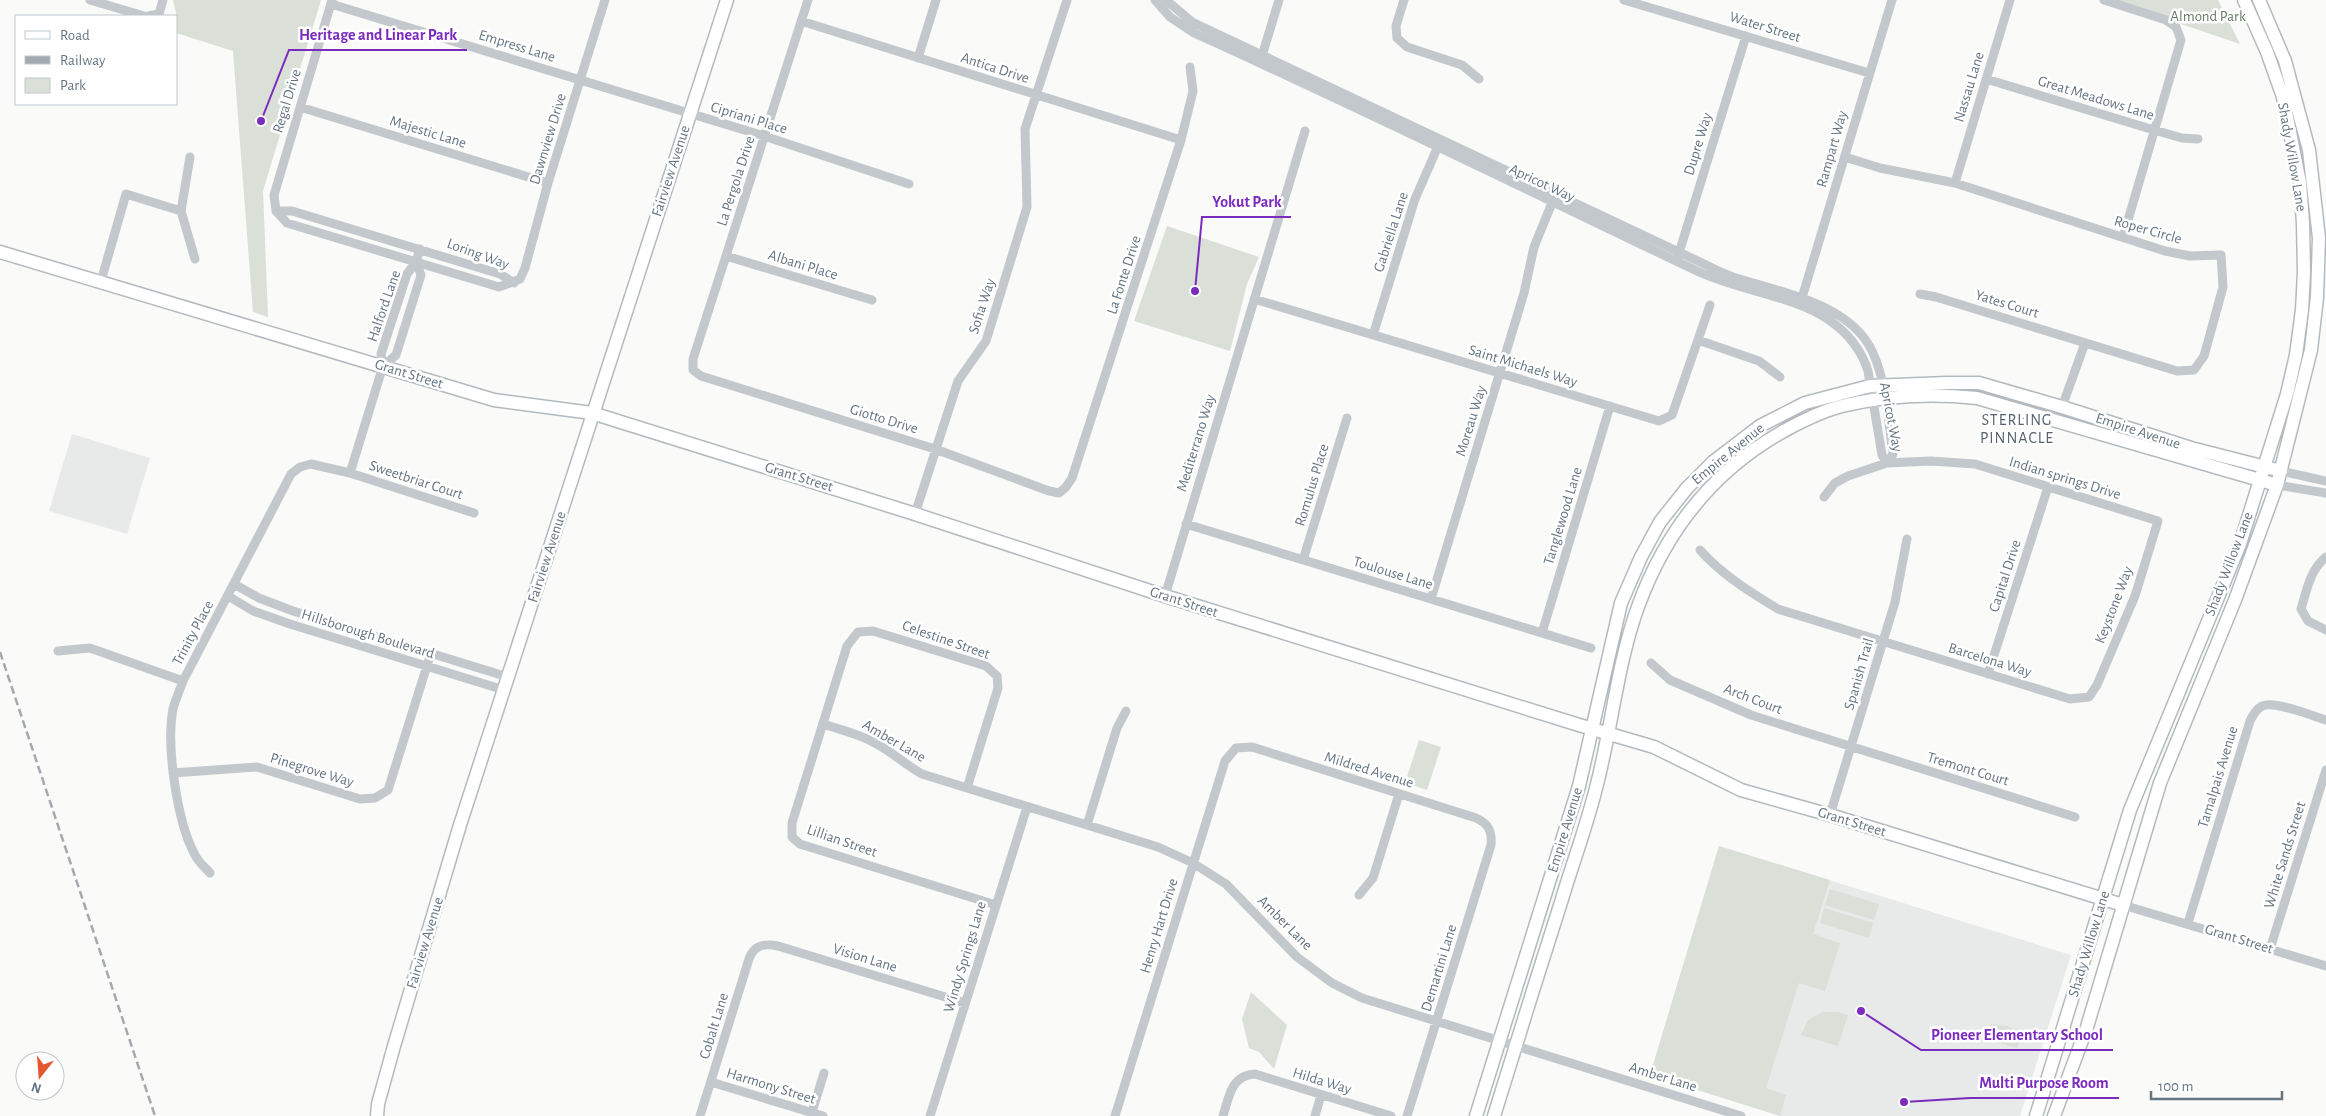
<svg xmlns="http://www.w3.org/2000/svg" width="2326" height="1116" font-family="'Alegreya Sans',sans-serif">
<style>
.built{fill:#e8e9e9}
.green{fill:#dadfd7}
.lines{fill:none;stroke-linecap:round;stroke-linejoin:round}
.secondary-casing{stroke:#b3babf;stroke-width:15}
.street{stroke:#c3c8cc;stroke-width:9}
.secondary{stroke:#fff;stroke-width:12}
.rail{stroke:#a2aab0;stroke-width:2.5;stroke-dasharray:8 4;stroke-linecap:butt}
.labels{text-anchor:middle;dominant-baseline:central;stroke-width:5;stroke-linejoin:round;paint-order:stroke}
.park-label{font-size:15px;fill:#687a64;stroke:#fff}
.street-label{font-size:15px;fill:#657683;stroke:#fff}
.neighbourhood-label{font-size:16px;letter-spacing:1px;fill:#57646e;stroke:#fff}
.leader{fill:none;stroke:#7b2cbf;stroke-width:2}
.callout-dot{fill:#7b2cbf;stroke:#fff;stroke-width:2}
.callout-label{font-size:16px;text-anchor:middle;font-weight:bold;fill:#7b2cbf;stroke:#fff;stroke-width:5;stroke-linejoin:round;paint-order:stroke}
</style>
<rect width="100%" height="100%" fill="#fafaf8"/>
<path class="built" d="M72,434l78,24 -23,76 -78,-23z
M1719,846l352,109 -51,161h-239l-131,-41z"/>
<path class="green" d="M173,0h148l-58,191 5,126 -15,-5 -20,-261 -57,-18 1,-16z
M2110,0h108l22,44z
M1167,226l92,31 -12,27 -17,67 -96,-30z
M1419,740l22,7 -14,43 -22,-7z
M1719,846l111,34 -17,54 27,9 -15,48 -26,-8 -33,105 20,7 -6,21 -130,-41z
M1830,889l49,15 -5,16 -49,-15z
M1824,908l49,15 -4,15 -49,-15z
M1251,992l36,33 -13,44 -15,-17 -10,-4 -7,-29z
M1823,1012h15l10,3 -10,31 -37,-11 7,-15z
M1991,1024l16,2 15,8 -5,14 -31,-9z"/>
<g class="lines">
<g class="secondary-casing">
<path id="secondary" d="M0,252l494,148 98,13 323,101 250,82 414,129 75,22 87,43 89,25 293,90
M377,1116l1,-12 16,-58 66,-221 267,-825
M1476,1116l103,-330 42,-183 20,-46 19,-35 27,-34 26,-26 47,-36 45,-23 65,-17 77,-3h32l83,24 129,41 90,23
M1494,1116c22,-72 45,-145 68,-217 11,-37 25,-74 34,-111 16,-60 21,-125 43,-184 29,-78 79,-139 154,-178 16,-8 32,-16 49,-20 45,-11 89,-13 135,-8l300,87
M2036,1116l94,-306 110,-266 47,-150 9,-39 6,-45 2,-37 -1,-50 -3,-40 -17,-86 -16,-45 -23,-52
M2054,1116l33,-89 73,-244 75,-183 42,-115 34,-135 6,-53 2,-59 -10,-88 -24,-89 -26,-61"/>
</g>
<path class="street" d="M90,0l54,16
M332,0l-58,195 2,16 11,12 212,64 21,-8 5,-11 23,-85 57,-183
M808,0l-115,359v11l8,6 234,73 114,42 10,2 7,-6 6,-9 109,-338 12,-49 -3,-24
M1155,0l15,17 24,16c169,76 335,158 503,238 39,19 98,25 132,49 19,13 32,29 39,51l14,84 5,8 6,-9c-5,-33 -6,-70 -20,-101 -22,-50 -94,-61 -140,-76 -11,-4 -21,-9 -31,-14l-510,-241 -26,-22
M1404,0l-8,26 1,12 10,9 55,18 17,14
M1624,0l245,73
M2104,0l62,20 10,7 5,13 -58,197
M331,4l433,132 145,48
M148,16l11,-2 4,-14
M801,21l380,119
M918,58l18,-58
M1261,59l18,-59
M1986,79l168,51 28,8 16,1
M300,107l248,76
M190,157l-9,54 14,48
M1845,157l35,11 75,15 210,68 25,5 31,-1 2,32 -19,69 -10,14 -17,1 -241,-74 -16,-3
M1955,183l55,-183
M276,211h16l208,63 14,9
M726,256l146,44
M1678,256l68,-220
M101,281l25,-87 55,17
M1254,299l405,122 13,-6 38,-110
M1801,301l91,-301
M1373,335l42,-136 24,-55
M1698,340l61,21 21,16
M383,366l13,-11 25,-80 -5,-13
M2062,407l23,-64
M2281,471l45,10
M350,473l33,-107 -2,-12 26,-80 9,-12 4,-13
M2277,485l49,8
M915,514l43,-133 28,-40 41,-134 -2,-78 42,-129
M1186,524l405,124
M1700,550c21,24 50,42 78,59l292,90 19,-2 8,-12 38,-89 23,-75 -183,-57 -44,-3 -44,2 -39,13 -13,7 -11,14
M2326,557c-16,13 -19,32 -25,52l7,12 18,9
M1303,560l44,-142
M234,584l25,14 34,13 215,66
M228,596l25,15 37,13 214,66
M1165,596l140,-465
M1431,599l93,-306 10,-46 20,-49
M1542,633l68,-227
M58,651l32,-3 93,33
M1651,663l19,17 81,35 324,102
M1988,674l60,-187
M823,724c18,6 37,10 54,20 16,9 29,21 45,30l236,73 35,16 33,21 71,73 35,26 30,15 379,118
M173,773l84,-6 103,32 15,-1 13,-8 43,-137
M967,788l31,-100 -1,-12 -11,-10 -113,-35 -15,1 -11,14 -55,177v14l8,7 196,61
M1830,815l65,-213 12,-63
M1087,825l30,-97 9,-17
M210,873c-5,-6 -12,-11 -15,-18 -18,-33 -29,-109 -22,-146 2,-9 7,-19 10,-28l108,-207 9,-7 11,-3 39,9 124,40
M1359,895l14,-17 26,-84
M2123,905l203,61
M2188,923l62,-202c3,-6 6,-12 12,-15 12,-6 51,10 64,14
M2270,949l56,-179
M711,1082l112,34
M812,1112l12,-39
M700,1116l49,-157c5,-14 15,-16 29,-13l187,57
M930,1116l97,-309
M1115,1116l110,-355 11,-13 16,-1 224,71c13,6 16,13 15,27l-84,271
M1223,1116c6,-19 8,-41 32,-42l136,42
M1315,1116l6,-21"/>
<use href="#secondary" class="secondary"/>
<path class="rail" d="M0,652l155,464"/>
</g>
<g class="labels">
<g class="park-label">
<text x="2208" y="16">Almond Park</text>
</g>
<g class="street-label">
<text transform="translate(1765 27) rotate(17)">Water Street</text>
<text transform="translate(517 46) rotate(17)">Empress Lane</text>
<text transform="translate(995 68) rotate(18)">Antica Drive</text>
<text transform="translate(1969 87) rotate(-73)">Nassau Lane</text>
<text transform="translate(2096 98) rotate(17)">Great Meadows Lane</text>
<text transform="translate(287 101) rotate(-73)">Regal Drive</text>
<text transform="translate(749 118) rotate(17)">Cipriani Place</text>
<text transform="translate(428 132) rotate(17)">Majestic Lane</text>
<text transform="translate(548 139) rotate(-73)">Dawnview Drive</text>
<text transform="translate(1698 144) rotate(-73)">Dupre Way</text>
<text transform="translate(1832 149) rotate(-74)">Rampart Way</text>
<text transform="translate(2292 157) rotate(80)">Shady Willow Lane</text>
<text transform="translate(671 171) rotate(-72)">Fairview Avenue</text>
<text transform="translate(736 181) rotate(-72)">La Pergola Drive</text>
<text transform="translate(1542 183) rotate(25)">Apricot Way</text>
<text transform="translate(2148 230) rotate(16)">Roper Circle</text>
<text transform="translate(1391 232) rotate(-72)">Gabriella Lane</text>
<text transform="translate(478 254) rotate(20)">Loring Way</text>
<text transform="translate(803 265) rotate(17)">Albani Place</text>
<text transform="translate(1124 275) rotate(-72)">La Fonte Drive</text>
<text transform="translate(2007 304) rotate(17)">Yates Court</text>
<text transform="translate(384 306) rotate(-71)">Halford Lane</text>
<text transform="translate(982 306) rotate(-72)">Sofia Way</text>
<text transform="translate(1523 366) rotate(17)">Saint Michaels Way</text>
<text transform="translate(409 374) rotate(17)">Grant Street</text>
<text transform="translate(1891 417) rotate(79)">Apricot Way</text>
<text transform="translate(884 419) rotate(17)">Giotto Drive</text>
<text transform="translate(1471 421) rotate(-73)">Moreau Way</text>
<text transform="translate(2138 431) rotate(18)">Empire Avenue</text>
<text transform="translate(1196 443) rotate(-73)">Mediterrano Way</text>
<text transform="translate(1728 454) rotate(-39)">Empire Avenue</text>
<text transform="translate(799 477) rotate(17)">Grant Street</text>
<text transform="translate(2065 478) rotate(17)">Indian springs Drive</text>
<text transform="translate(416 480) rotate(18)">Sweetbriar Court</text>
<text transform="translate(1312 485) rotate(-73)">Romulus Place</text>
<text transform="translate(1563 516) rotate(-73)">Tanglewood Lane</text>
<text transform="translate(547 557) rotate(-72)">Fairview Avenue</text>
<text transform="translate(2229 564) rotate(-69)">Shady Willow Lane</text>
<text transform="translate(1393 573) rotate(17)">Toulouse Lane</text>
<text transform="translate(2005 576) rotate(-72)">Capital Drive</text>
<text transform="translate(1184 602) rotate(18)">Grant Street</text>
<text transform="translate(2114 605) rotate(-69)">Keystone Way</text>
<text transform="translate(193 633) rotate(-62)">Trinity Place</text>
<text transform="translate(368 634) rotate(17)">Hillsborough Boulevard</text>
<text transform="translate(946 640) rotate(19)">Celestine Street</text>
<text transform="translate(1990 660) rotate(17)">Barcelona Way</text>
<text transform="translate(1859 674) rotate(-74)">Spanish Trail</text>
<text transform="translate(1753 699) rotate(21)">Arch Court</text>
<text transform="translate(894 741) rotate(30)">Amber Lane</text>
<text transform="translate(1968 769) rotate(17)">Tremont Court</text>
<text transform="translate(312 770) rotate(17)">Pinegrove Way</text>
<text transform="translate(1369 770) rotate(17)">Mildred Avenue</text>
<text transform="translate(2218 777) rotate(-73)">Tamalpais Avenue</text>
<text transform="translate(1852 822) rotate(17)">Grant Street</text>
<text transform="translate(1565 830) rotate(-73)">Empire Avenue</text>
<text transform="translate(842 841) rotate(19)">Lillian Street</text>
<text transform="translate(2285 855) rotate(-73)">White Sands Street</text>
<text transform="translate(1285 923) rotate(45)">Amber Lane</text>
<text transform="translate(1159 926) rotate(-73)">Henry Hart Drive</text>
<text transform="translate(2239 939) rotate(17)">Grant Street</text>
<text transform="translate(425 943) rotate(-73)">Fairview Avenue</text>
<text transform="translate(2089 944) rotate(-73)">Shady Willow Lane</text>
<text transform="translate(965 957) rotate(-73)">Windy Springs Lane</text>
<text transform="translate(865 958) rotate(17)">Vision Lane</text>
<text transform="translate(1439 968) rotate(-73)">Demartini Lane</text>
<text transform="translate(714 1026) rotate(-73)">Cobalt Lane</text>
<text transform="translate(1663 1077) rotate(17)">Amber Lane</text>
<text transform="translate(1322 1081) rotate(17)">Hilda Way</text>
<text transform="translate(771 1086) rotate(17)">Harmony Street</text>
</g>
<g class="neighbourhood-label">
<text x="2017" y="420">STERLING<tspan x="2017" dy="18">PINNACLE</tspan></text>
</g>
</g>
<path class="leader" d="M261 121L289 50H467M1195 291L1202 217H1291M1861 1011L1921 1050H2113M1904 1102L1970 1098H2119"/>
<g class="callout-dot">
<circle cx="261" cy="121" r="5"/>
<circle cx="1195" cy="291" r="5"/>
<circle cx="1861" cy="1011" r="5"/>
<circle cx="1904" cy="1102" r="5"/>
</g>
<g class="callout-label">
<text x="378" y="40">Heritage and Linear Park</text>
<text x="1247" y="207">Yokut Park</text>
<text x="2017" y="1040">Pioneer Elementary School</text>
<text x="2044" y="1088">Multi Purpose Room</text>
</g>
<rect x="15" y="15" width="162" height="90" fill="#ffffff" stroke="#c1c8cd"/>
<rect x="25" y="31" width="25" height="8" fill="#ffffff" stroke="#c1c8cd"/>
<text x="60" y="40" font-size="15" fill="#657683">Road</text>
<rect x="25" y="56" width="25" height="8" fill="#a2aab0" stroke="#c1c8cd"/>
<text x="60" y="65" font-size="15" fill="#657683">Railway</text>
<rect x="25" y="78" width="25" height="15" fill="#dadfd7" stroke="#c1c8cd"/>
<text x="60" y="90" font-size="15" fill="#657683">Park</text>
<g transform="translate(40 1076) rotate(197)"><circle r="24" fill="#ffffff" stroke="#c1c8cd"/>
<path d="M0-4L9 19L0 12L-9 19Z" fill="#e4572e"/>
<text y="-8" font-size="14" font-weight="bold" text-anchor="middle" fill="#657683">N</text>
</g>
<path d="M2151 1091v8h131v-8" fill="none" stroke="#657683" stroke-width="2.5"/>
<text x="2158" y="1091" font-size="15" fill="#657683" stroke="#ffffff" stroke-width="4" paint-order="stroke">100 m</text>
</svg>
